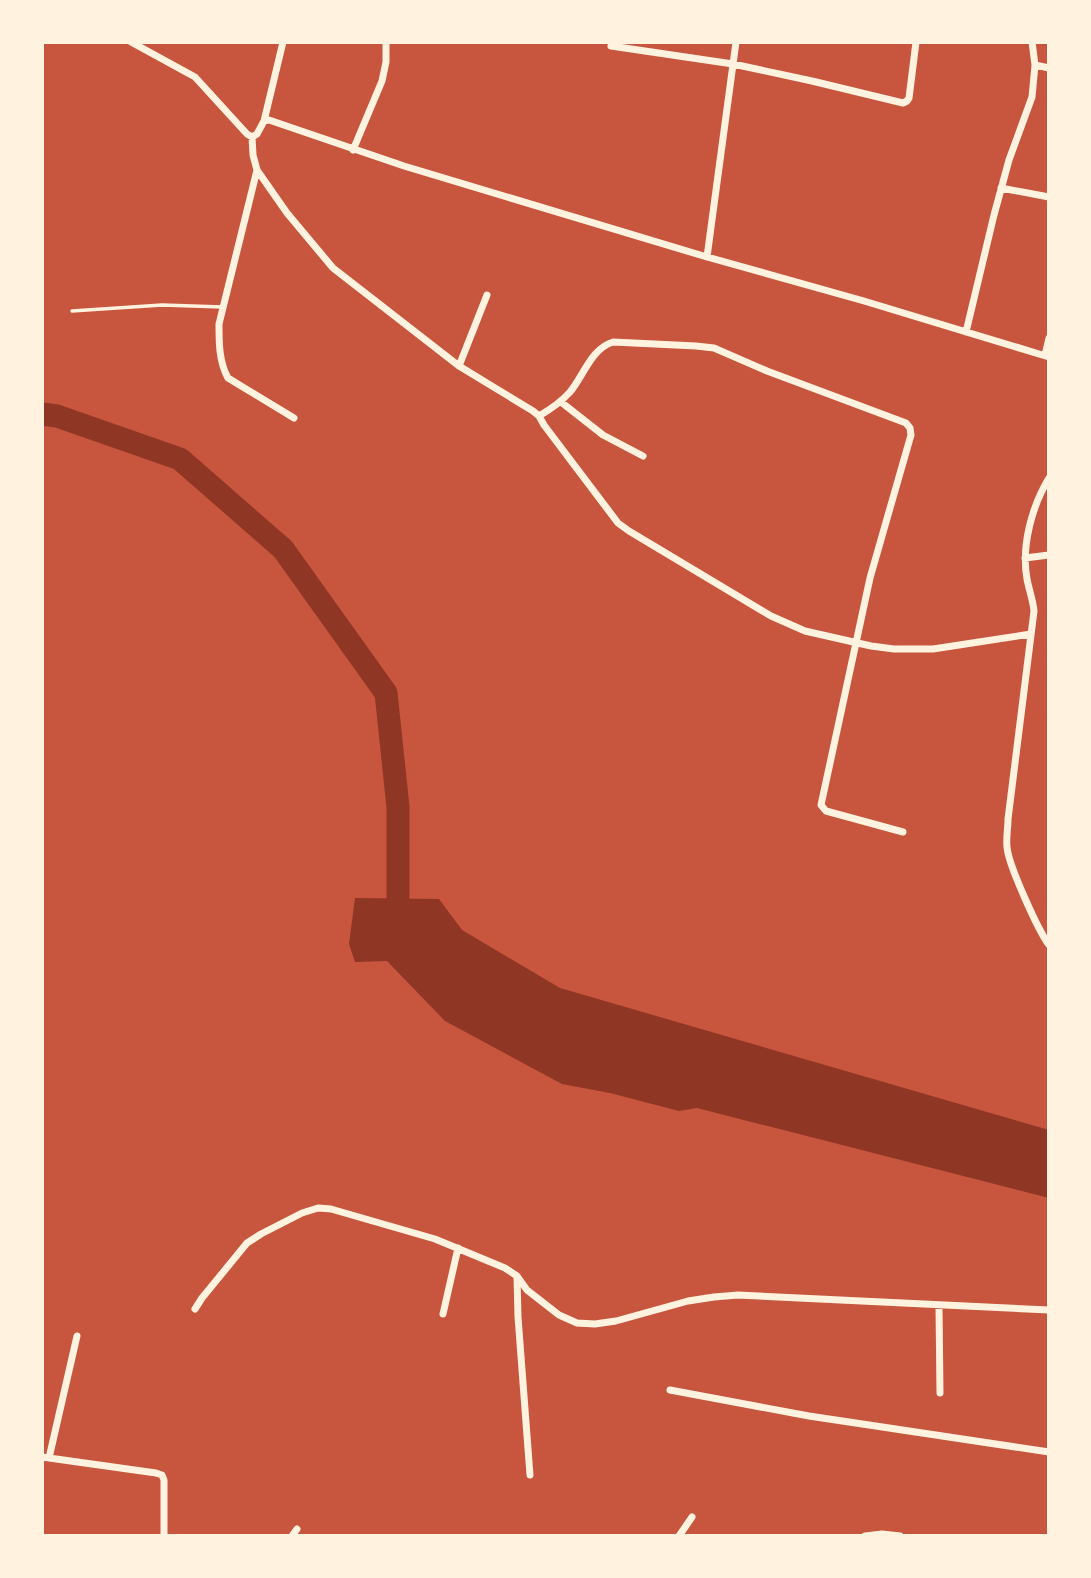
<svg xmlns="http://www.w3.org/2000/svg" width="1091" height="1578" font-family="Roboto,sans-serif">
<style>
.water{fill:#8f3625}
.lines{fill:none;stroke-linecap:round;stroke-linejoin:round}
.river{stroke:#8f3625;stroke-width:23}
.service{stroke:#fff3e0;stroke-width:3.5}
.minor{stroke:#fff3e0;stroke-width:7}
</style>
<rect width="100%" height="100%" fill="#c8553d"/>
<path class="water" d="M355,898l84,1 23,31 98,58 489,142v68l-352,-90 -18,3 -69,-18 -48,-9 -117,-63 -58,-60 -32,1 -6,-18z"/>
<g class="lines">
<path class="river" d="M42,414l15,2 123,43 103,90 103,144 12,114v97l15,19"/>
<path class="service" d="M72,311l90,-6 61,2"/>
<path class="minor" d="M131,42l64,35 52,57 5,3 5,-3 7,-13 5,-1 135,46 303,91 157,44 185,56
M611,46l122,18 79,17 91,22 4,-2 2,-3 7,-56
M1035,65l14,3
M264,121l19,-79
M252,137l1,18 4,15 30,43 46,55 126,98 74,45 6,5 5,9 74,98 11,8 142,85 34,15 66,15 23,3h39l98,-15
M353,150l29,-69 4,-19v-20
M257,170l-38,154c0,19 0,38 9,54l66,40
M1001,188l48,9
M707,257l29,-215
M966,332l28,-117 15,-55 23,-63 3,-32 -3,-23
M1045,355l4,-17
M459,366l28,-71
M561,402l42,33 40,21
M539,416c12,-7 22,-14 31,-24 14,-17 21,-43 43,-50l83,4 18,2 53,23 139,52 4,5 1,7 -41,143 -49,227 5,6 77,21
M1049,478c-17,28 -28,68 -22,101 2,11 6,21 7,32l-26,208c0,9 -2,19 -1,28 1,17 31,83 42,98
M1025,558l24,-3
M517,1277l1,40 12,158
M939,1306l1,87
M195,1309l7,-11 45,-55 14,-9 41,-21 16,-5 13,1 104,30 70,29 12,8 10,14 32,25 18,8 18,1 21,-3 72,-20 26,-4 24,-2 311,15
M443,1314l15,-66
M670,1390l139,26 240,36
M42,1457l114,16 6,2 2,5v56
M49,1458l28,-122
M292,1536l5,-7
M679,1536l13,-19
M865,1536l17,-2 18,2"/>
</g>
<rect width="1091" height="1578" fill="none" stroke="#fff3e0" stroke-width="88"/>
</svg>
